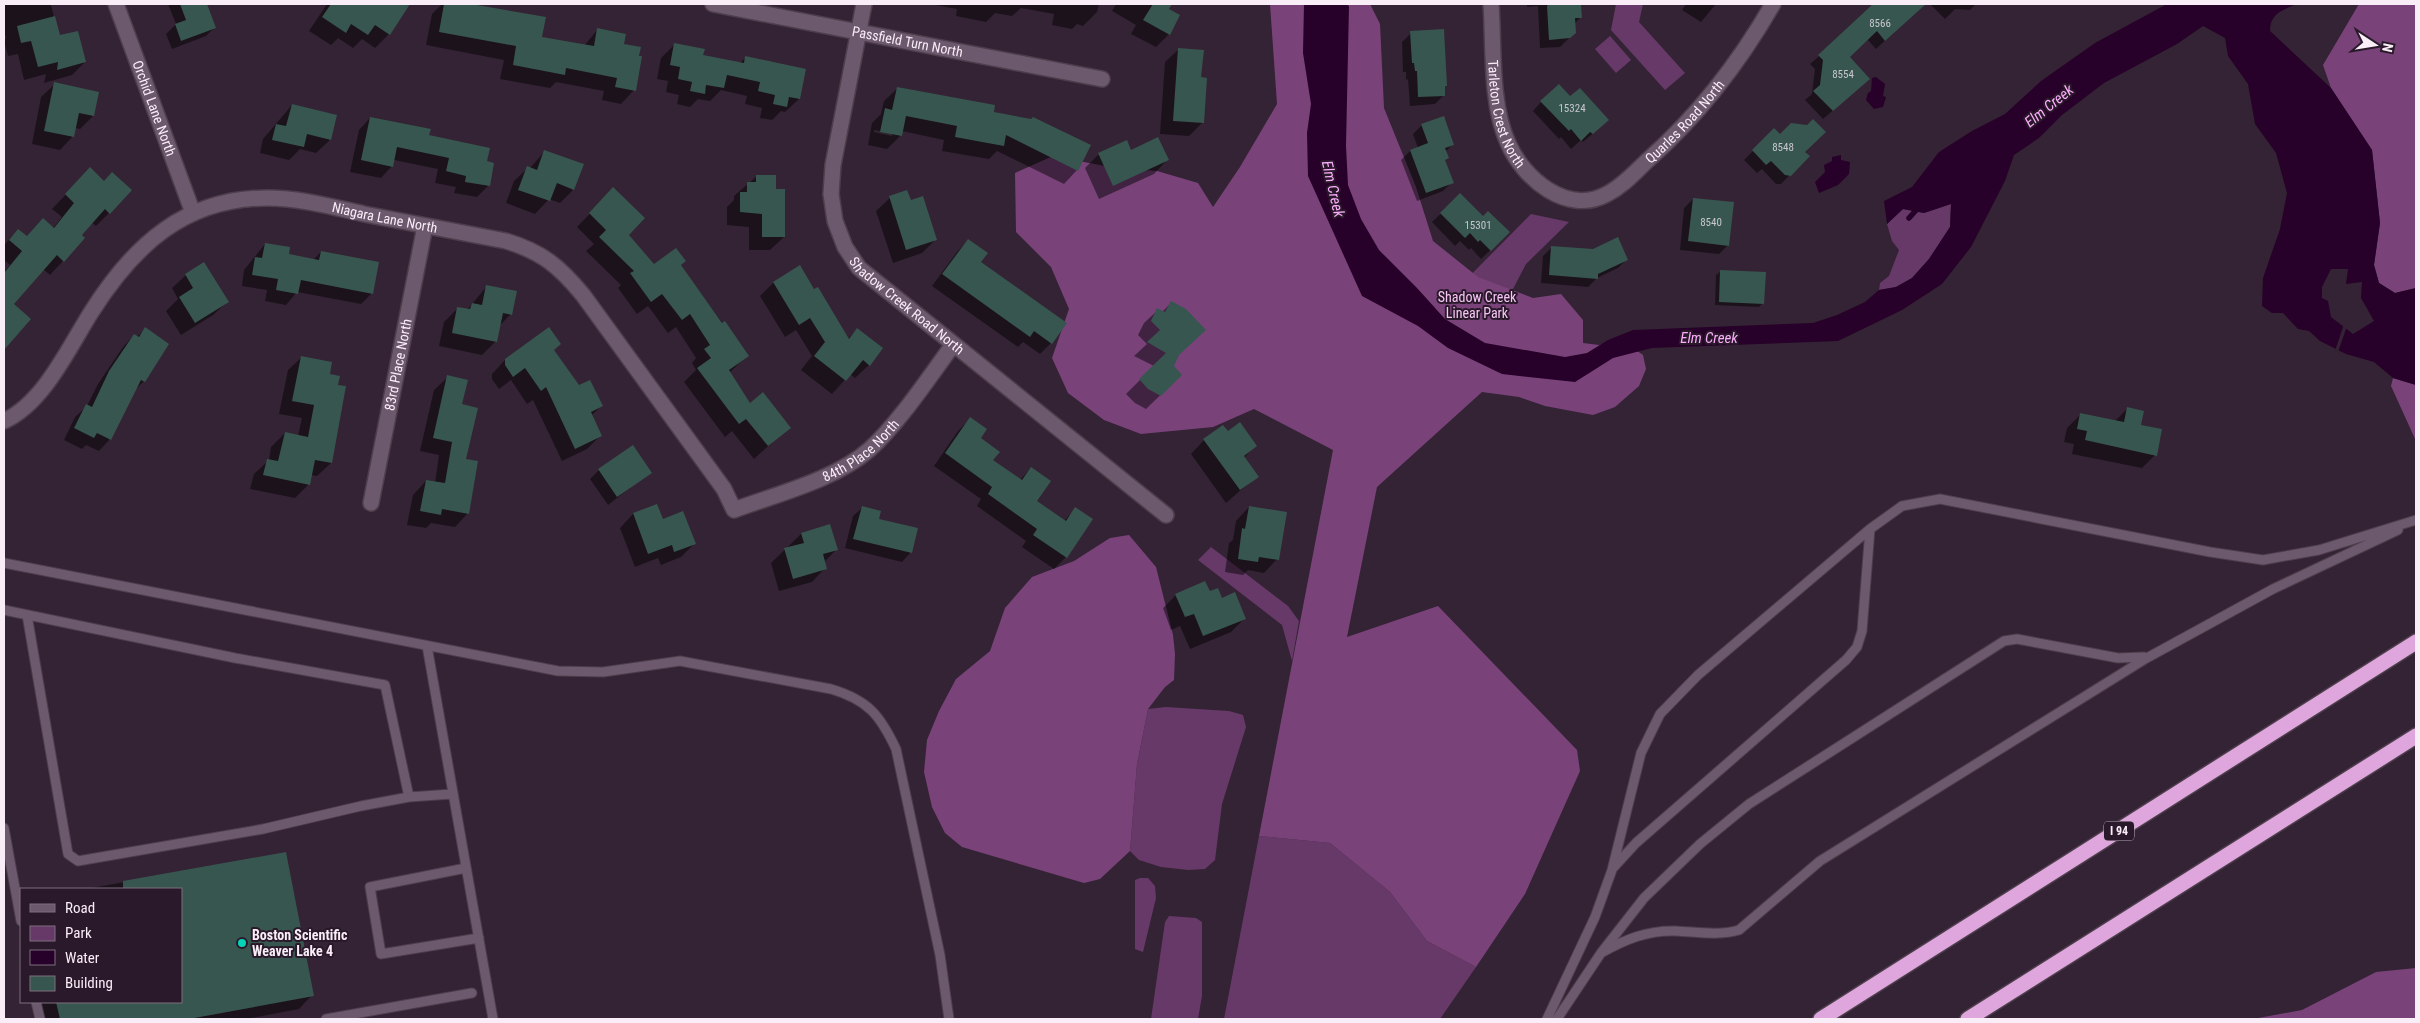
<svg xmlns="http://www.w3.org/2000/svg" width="2420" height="1023" font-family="'Roboto Condensed',sans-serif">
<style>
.green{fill:#673968}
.forest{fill:#79437a}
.water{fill:#270129;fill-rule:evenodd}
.pier{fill:#342334}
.shadow{fill:#0007;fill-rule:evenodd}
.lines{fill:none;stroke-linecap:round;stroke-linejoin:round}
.stream{stroke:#270129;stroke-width:5.5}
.building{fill:#37564f}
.lane-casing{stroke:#4d3e4c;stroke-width:11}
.street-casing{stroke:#4d3e4c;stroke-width:18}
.highway-casing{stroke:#4d3e4c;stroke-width:18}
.lane{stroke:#6d596d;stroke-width:9}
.street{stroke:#6d596d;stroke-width:15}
.highway{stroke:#dfa6de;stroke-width:15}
.poi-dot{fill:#05d5b6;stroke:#2a192a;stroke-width:2}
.labels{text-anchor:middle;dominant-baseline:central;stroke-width:4;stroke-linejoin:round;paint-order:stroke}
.number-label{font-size:11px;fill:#c8c7ce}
.shield{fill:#2a192a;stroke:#bbadba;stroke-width:1}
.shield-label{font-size:12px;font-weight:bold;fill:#f9edf8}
.street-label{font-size:14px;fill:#f9edf8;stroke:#2a192a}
.park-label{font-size:14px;fill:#f7c6f6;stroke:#2a192a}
.poi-label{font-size:14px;font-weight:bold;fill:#f9edf8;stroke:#2a192a;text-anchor:start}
.water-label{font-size:15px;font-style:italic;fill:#fdadfd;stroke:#2a192a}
</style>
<rect width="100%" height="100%" fill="#342334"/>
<path class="green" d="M1616,4h27l-4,18 46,51 -20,17 -54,-60z
M1610,36l21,24 -15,13 -21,-24z
M1951,204l-1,23 -21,32 -17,19 -16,9 -17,3 1,-7 9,-7 10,-26 -7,-9 -5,-17 16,-15 21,4z
M1531,214l38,8 -43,42 -41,79 -47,-35z
M1211,547l77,59 11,15 -7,40 -10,-36 -84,-65z
M1166,707l63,4 14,4 3,12 -24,77 -7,56 -10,9 -17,1 -27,-3 -22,-7 -9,-9 7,-87 11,-55z
M1259,836l71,7 60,49 37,49 49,26 -36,52h-216z
M1140,878h8l7,8 1,12 -13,54 -8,-3v-69z
M1169,916l27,2 6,4v74l-4,23h-47l14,-97z"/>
<path class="forest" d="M1270,4h100l10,20 4,84 32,79 17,54 45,36 55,21 28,-4 22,26v23l16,2 23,-5 21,15 3,14 -7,17 -24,21 -22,8 -48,-9 -26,-9 -37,-5 -105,95 -30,150 91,-31 139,144 3,21 -55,123 -49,73 -49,-26 -37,-49 -60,-49 -71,-7 74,-386 -79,-41 -41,18 -72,7 -37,-14 -36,-27 -16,-35 17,-49 -18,-42 -35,-35 -1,-59 38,-17 62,12 42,3 41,12 15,24 27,-40 37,-63z
M2359,4h57v284l-21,5 -16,-10 -5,-18 6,-42 -8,-73 -41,-62 -8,-23z
M2393,378l23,7v56l-25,-55z
M1129,535l27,32 17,68 2,19 -1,26 -9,7 -17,22 -11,55 -7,87 -30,28 -16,4 -122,-36 -17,-14 -13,-26 -8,-35 3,-32 12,-29 17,-32 34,-28 15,-43 27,-31 42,-16 36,-23z
M2416,968v51h-163l49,-9 74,-38z"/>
<path class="water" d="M1304,4h42l3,2 -3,140 2,39 13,34 18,31 38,38 28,31 40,24 80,14 22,-4 21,-13 25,-10 180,-7 24,-8 28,-13 14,-12 17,-3 16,-9 17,-19 21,-32 1,-23 -27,9 -21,-4 -16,15 -3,-23 28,-14 27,-35 33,-21 33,-17 36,-33 54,-38 72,-39h130c-14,6 -27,9 -27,27l61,57 41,62 8,73 -6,42 5,18 16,10 21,-5v97l-23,-7 -19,-16 -28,-8 -26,-13 -11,-10 -11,-2 -15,-16h-11l-10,-7 1,-28 17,-49 7,-36 -11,-40 -21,-29 -7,-40 -20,-28 -3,-18 -22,-12 -26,18 -73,39 -42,32 -23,23 -25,17 -9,26 -34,66 -29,37 -40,26 -64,31 -186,7 -39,10 -38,24 -73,-8 -54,-26 -30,-22 -56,-30 -54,-120 -1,-43 4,-29 -8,-51zM2331,269h17l-2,15 16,-2 -1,16 13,23 -21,13 -22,-17 -3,-16 -6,-3v-11z
M1876,77l9,7 -2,12 3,1 -3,10 -9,2 -8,-9 2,-7 3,-2 1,-13z
M1841,155v5l9,2 -1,12 -11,11 -19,8 -4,-11 10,-10 -1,-7 8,-4v-4z"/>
<path class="pier" d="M2344,324l3,2 -9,26 -3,-1z"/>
<path class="shadow" d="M4,4h49l-2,1 8,32 26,25 -13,13 -28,8 2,-9 -22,6 -6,-26 -10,2 -4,-15 2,-3 -2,-8z
M168,4h38l9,23 -9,9 -34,13 -6,-15 10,-10z
M327,4h82l-20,30 -14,14 -13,-9 -9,9 -15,-10 -7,7 -22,-14z
M442,4h23l79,14 -3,20 43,8 14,-17 36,61 -13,14 -19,-4 2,-9 -48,-9 -6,6 -50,-9 4,-19 -78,-15 6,-31z
M930,4h169l-2,8 -14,14 -6,-2 -5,5 -20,-4 2,-11 -33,-6 -9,8 -17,-3 -9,9 -30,-6 1,-7z
M1116,4h55l-3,6 1,24 -13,13 -25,-13 5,-9 -24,-14z
M1394,4h30l-30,1z
M1527,4h56h-3l1,13 -7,7 1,8 -15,15 -20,1 -2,-42 -11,1z
M1686,4h30l-15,18 -19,-12z
M1880,4h45l-49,45 -9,-10 -19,19 11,30 -36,31 -18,-19 7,-6 3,-25 -5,-5z
M1930,4h46l-6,6 -15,-1 -10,10z
M1411,33l32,55 1,7 -9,9 -25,2 -2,-27 -2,1v-8h-3l-1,-30z
M674,45l28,11 38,7 6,-6 53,42 -14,13 -4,-1 -9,9 -12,-2 2,-10 -17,-4 2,-8 -26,-6 -11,11 -12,-2 -8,8 -13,-3 2,-9 -13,-3 2,-11 -11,-2 4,-21z
M1179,49l21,29 2,45 -13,13 -29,-2 5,-72z
M55,84l38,32 -13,13 -5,-1 -2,8 -13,14 -28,-6 9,-47z
M898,88l95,25 84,57 -13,14 -67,-33 -8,8 -47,-8 2,-11 -42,-9 -2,5 -13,13 -19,-4 4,-22 9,-9 3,-13zM874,130l18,3v3l-18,-4z
M1541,102l57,27 -15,13 -2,-2 -10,9 -10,-12 -2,2 -26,-28z
M292,105l38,35 -14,13 -16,-4 -11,11 -29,-7 3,-14z
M370,118l58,18 58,26 2,24 -11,11 -23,-4 2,-6 -21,-4 3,-14 -44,-9 -2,6 -11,12 -31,-6 9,-42z
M1422,125l31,19 -8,8 2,6 -3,3 8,21 -9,9 -26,10 -16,-41 9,-9 8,-3 -5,-14z
M1774,130l34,26 -27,28h-5l-14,-15 -5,4 -13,-13z
M545,151l28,39 -13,13 -11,-4 -14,15 -29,-11 8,-22 14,-13h2z
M1131,151l36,9 -13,14 -55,25 -14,-31 14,-14z
M90,169l19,44 -13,13 -5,-4 -11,13 -17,26 -13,14 -7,-6 -31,35 17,15 -25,29v-76l6,-7 -6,-5v-15l14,-15 8,7 17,-17 10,8 9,-11 -10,-8z
M757,176l18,15 9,46 -14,13h-21v-23l-22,-2v-18l7,-7v-4z
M1460,195l23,23 26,14 -28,27 -10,-11 -2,2 -9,-9 -5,5 -23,-24z
M890,198l45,42 -13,13 -29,10 -17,-52z
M1693,199l35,46 -9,9 -39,-4 4,-42z
M600,203l54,63h26l67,90 -18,17 21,31 39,23 -35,32 -22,-28 -7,6 -41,-55 12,-12 -4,-7 4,-5 -20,-31 -8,6 -20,-27 -11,8 -19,-26 3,-3 -35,-34 8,-7 -17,-17z
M968,240l12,22 71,81 -11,11 -17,-12 -5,5 -86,-61 25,-34z
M265,244l22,11 26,5 8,-8 51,41 -11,11 -64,-12 -11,13 -21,-4 2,-11 -25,-4 2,-16z
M1552,247l75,12 -9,9 -21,10 -9,9 -47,-4 2,-27z
M799,267l49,72 9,-10 12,36 -14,13 -5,-4 -18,20 -31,-24 11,-14 -16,-26 -11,7 -25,-41 13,-13z
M1721,271l42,32 -4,4 -44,-2 1,-30z
M186,275l41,27 -14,13 -32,20 -15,-24 12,-12 -6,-11z
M487,286l24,28 -12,12 -3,15 -14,14 -43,-9 5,-24 14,-14 9,2z
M1171,303l7,52 -6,11 9,9 -35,34 -11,-6 -9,-9 28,-28 -20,-10 13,-12 -9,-9 6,-12 14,-13 4,2z
M145,329l-1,52 -9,9 -25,49 -11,12 -13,-6 -4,4 -18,-9 11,-23 12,-11 11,-22 25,-37 11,-12 3,2z
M553,351l26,36 22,19 -10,10 10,19 -14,14 -25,12 -29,-61 -6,4 -16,-24 -12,9 -7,-10v-5l13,-14z
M302,357l29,106 -14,13 -6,-1 -2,9 -14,14 -45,-9 4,-15 15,-14 2,-13 14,-14 13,3 4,-18 -23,-4 9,-44z
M448,377l13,28 7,108 -13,14 -24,-4 -5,5 -19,-3 6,-30 13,-14 9,2 4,-28 -19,-4 14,-61z
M2127,409l28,46 -13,13 -70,-14 2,-10 -10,-2 3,-14 14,-14 34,7z
M970,419l22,42 28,19 11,-12 4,33 29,20 11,-12 -9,48 -12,12 -32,-22 4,-6 -49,-35 4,-7 -47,-33 24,-35z
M1228,433l27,13 -11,12 13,18 -31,27 -35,-49 13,-14z
M599,470l51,2 -42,33 -18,-26z
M656,506l6,15 32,23 -13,13 -20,8 -3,-7 -23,9 -15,-39 13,-14z
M1249,507l28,52 -13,14 -16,-3 -5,5 -18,-3 4,-29 4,-3 3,-19z
M862,508l16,12 38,9 -6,24 -8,9 -57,-14 8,-32z
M829,526l7,24 -12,12 1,6 -13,14 -33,9 -8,-28 30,-29z
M1209,593l13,6 22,20 -13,13 -41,17 -10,-23 -9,4 -8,-22 13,-13z
M285,853l27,142 -13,14 -53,10h-202l-3,-17h140v-113h-95z"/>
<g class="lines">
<path class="stream" d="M1909,218l10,-11"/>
</g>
<path class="building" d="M180,4h27l9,24 -35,13 -6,-17 11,-4z
M331,4h79l-20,31 -15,-10 -7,10 -17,-11 -5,9 -24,-16z
M444,4h27l75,13 -4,20 52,9 3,-18 29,6 -2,10 17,3 -2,9h3l-6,35 -21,-4 2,-9 -51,-10 -1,7 -52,-10 3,-19 -77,-14z
M1153,4h19l-3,5 11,6 -10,20 -27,-15z
M1549,4h32l1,14h-7l1,15 -6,5 -21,2 -2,-34z
M1873,4h53l-41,37 -8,-10 -27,26 20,22 -37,32 -20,-20 7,-6 3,-25 -5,-5z
M55,16l5,19 18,-4 8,31 -29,8 1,-8 -20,5 -7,-26 -10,2 -4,-17z
M1444,29l3,57h-2v10l-27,1 -1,-26h-2l-1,-8h-2l-2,-32z
M674,43l31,6 -2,6 41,8 1,-7 61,13 -6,30 -11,-2 -2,10 -14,-3 2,-9 -17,-4 2,-9 -33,-7 -3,13 -18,-3 -1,9 -15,-3 2,-9 -14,-3 2,-12 -10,-2z
M1178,48l26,2 -3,27 6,1 -3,45 -31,-2z
M54,82l45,10 -5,24 -15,-3 -5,24 -30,-6z
M1559,84l11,12 10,-8 29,32 -16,14 -3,-2 -9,9 -10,-12 -2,2 -29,-30z
M897,87l98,18 -1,7 37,7 2,-2 58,28 -13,26 -72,-36 -2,11 -49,-9 2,-11 -51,-10 -4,20 -22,-4 5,-24 7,2z
M292,104l45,11 -6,25 -24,-6 -3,13 -32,-7 4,-16 10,2z
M1444,116l10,29 -9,3 4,10 -4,2 9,23 -28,10 -16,-43 18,-7 -7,-19z
M370,117l61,12 -2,6 61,13 -3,13 7,2 -4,23 -25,-4 1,-6 -20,-5 3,-13 -52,-11 -4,20 -32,-7z
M1813,119l13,13 -21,20 5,4 -19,20 -6,-1 -14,-14 -5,4 -14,-15 22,-22 6,6 11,-11 16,2z
M1158,137l11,23 -56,26 -15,-33 29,-13 4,10z
M544,150l40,14 -10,26 -17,-7 -7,18 -32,-11 9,-24 10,4z
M90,167l14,14 8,-9 20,18 -22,24 -5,-5 -23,26 3,3 -21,24 -7,-7 -43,49 17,15 -27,31v-77l18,-22 -13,-11 9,-11 9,7 16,-18 11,10 20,-25 -9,-9z
M756,175h20v14h9v48h-23v-23l-22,-2v-20h7v-10h9z
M613,187l32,31 -16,17 25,29 22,-16 10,13 -5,4 41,58 3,-2 24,35 -20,14 21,33 13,-11 28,36 -23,18 -22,-27 -7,5 -42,-56 14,-10 -7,-9 6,-4 -20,-31 -8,6 -20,-26 -11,8 -21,-29 4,-2 -35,-34 7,-7 -17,-17z
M907,190l4,10 12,-4 14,44 -31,10 -17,-54z
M1460,193l23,23 5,-5 22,21 -19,19 -11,-11 -2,2 -8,-9 -5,5 -25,-25z
M1693,198l41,4 -5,44 -41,-5z
M1618,237l10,23 -30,14v5l-49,-4 2,-29 42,3z
M968,239l20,14 -7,9 86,61 -15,21 -18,-13 -4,6 -88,-63z
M265,243l25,4 -1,7 30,6 2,-9 58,11 -6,32 -72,-14 -3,14 -22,-4 2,-11 -26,-4 3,-18 7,1z
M204,262l25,40 -34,21 -16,-26 14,-9 -8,-14z
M800,265l14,24 4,-2 31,52 8,-11 26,20 -13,18 -7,-6 -17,21 -32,-25 11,-14 -15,-24 -11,7 -26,-43z
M1720,270l46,2 -2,32 -45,-2z
M486,285l31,6 -5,24 -9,-2 -6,29 -45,-9 5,-26 13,2 2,-6 10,2z
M1171,301l15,8 20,21 -27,25 -5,11 8,9 -21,21 -13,-7 -9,-10 27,-26 -19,-11 13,-12 -9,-9 6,-13 8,4z
M145,327l24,17 -24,38 -4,-2 -30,60 -14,-7 -3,5 -20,-10 12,-24 6,3 17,-36 25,-37 5,3z
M549,327l12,17 -7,6 25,35 11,-5 13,26 -12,6 11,24 -27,13 -29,-62 -5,4 -16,-23 -12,9 -8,-12v-6z
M301,356l31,6 -2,12 10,2 -2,9 8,1 -14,77 -17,-3 -5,25 -47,-10 4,-16 11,2 7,-29 23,5 6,-32 -22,-4z
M447,375l21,5 -6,24 16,4 -12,51 12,2 -9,53 -27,-5 -1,6 -21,-4 6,-31 19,3 7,-41 -19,-4z
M2127,407l17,4 -3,14 21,4 -5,27 -72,-16 2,-9 -10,-2 3,-16 44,9z
M970,417l17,12 -6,9 19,14 -7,8 29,20 9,-13 20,14 -14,20 29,20 9,-14 18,12 -26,39 -34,-23 4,-6 -49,-35 4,-7 -47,-34z
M1240,422l17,24 -13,10 15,21 -19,13 -37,-51 20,-14 5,6z
M633,445l19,28 -35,24 -19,-28z
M657,504l6,15 20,-8 13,33 -22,8 -2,-7 -24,9 -15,-41z
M862,506l19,5 -2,8 39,9 -6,25 -59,-14z
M1249,506l38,6 -8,48 -20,-3 -1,5 -20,-3 4,-31 3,1z
M830,524l8,26 -15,4 4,15 -34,10 -9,-31 20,-5 -3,-10z
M1205,581l5,10 8,-3 4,10 13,-6 11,27 -43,17 -9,-22 -9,3 -10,-23z
M286,852l28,144 -125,23h-129l-4,-17h125v-113h-58v-8z"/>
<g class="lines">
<g class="lane-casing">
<path id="lane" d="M4,563l554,108 45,1 77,-11 151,28c37,11 49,26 65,60l44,206 9,64
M4,610l231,48 150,27 24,112
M27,615l41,239 10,7 185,-32 98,-23 48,-9 43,-3
M427,646l66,373
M4,828l17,93
M1614,867l22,-24 210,-183 11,-13 5,-16 8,-102
M466,868l-96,19 11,67 98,-16
M1601,953c25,-14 47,-23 75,-22 22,1 42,5 63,-1l81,-69 325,-202 128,-70 125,-59
M36,1002l4,17
M326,1019l146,-26
M1547,1019l48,-102 17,-47 29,-117 19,-39 38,-39 172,-146 32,-23 38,-7 270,53 53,8 56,-10 97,-30
M1557,1019l44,-66 43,-55 56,-54 49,-40 255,-163 13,-2 101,19 26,-1"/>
</g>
<g class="street-casing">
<g id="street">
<path id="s1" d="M116,4l77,209"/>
<path id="s2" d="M713,4l389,75"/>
<path id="s3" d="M864,4l-31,161 -2,29 4,27 10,26 14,21 307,247"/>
<path id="s4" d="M1491,4c3,42 -1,100 17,139 15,35 59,73 99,51 16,-8 28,-22 41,-34 51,-45 91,-97 125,-156"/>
<path id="s5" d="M4,421c40,-18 65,-74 88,-110 42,-66 93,-113 175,-113 33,0 66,9 97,16 47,9 94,18 142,27 36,11 53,25 77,54l141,194 10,21c43,-16 101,-30 136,-61 29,-26 59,-72 83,-104"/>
<path id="s6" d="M371,503l54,-277"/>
</g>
</g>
<g class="highway-casing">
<path id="highway" d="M1821,1019l595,-377
M1968,1019l448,-283"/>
</g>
<use href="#lane" class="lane"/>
<use href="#street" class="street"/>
<use href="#highway" class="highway"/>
</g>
<circle class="poi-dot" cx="242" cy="943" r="5"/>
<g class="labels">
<g class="number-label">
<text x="1880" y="23">8566</text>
<text x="1843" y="74">8554</text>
<text x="1572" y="108">15324</text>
<text x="1783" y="147">8548</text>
<text x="1711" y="222">8540</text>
<text x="1478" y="225">15301</text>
</g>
<rect class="shield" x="2104" y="821.5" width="30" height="19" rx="4"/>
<g class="shield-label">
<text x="2119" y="831">I 94</text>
</g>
<g class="street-label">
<text stroke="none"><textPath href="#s2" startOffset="198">Passfield Turn North</textPath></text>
<text stroke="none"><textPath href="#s1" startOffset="111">Orchid Lane North</textPath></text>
<text stroke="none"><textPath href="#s4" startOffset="112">Tarleton Crest North</textPath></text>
<text stroke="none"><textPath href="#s4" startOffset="372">Quarles Road North</textPath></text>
<text stroke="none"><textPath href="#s5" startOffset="481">Niagara Lane North</textPath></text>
<text stroke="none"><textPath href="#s3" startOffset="334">Shadow Creek Road North</textPath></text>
<text stroke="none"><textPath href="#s6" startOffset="141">83rd Place North</textPath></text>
<text stroke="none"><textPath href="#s5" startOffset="1105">84th Place North</textPath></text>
</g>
<g class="park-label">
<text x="1477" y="297">Shadow Creek<tspan x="1477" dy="16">Linear Park</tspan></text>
</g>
<g class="poi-label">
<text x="252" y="935">Boston Scientific<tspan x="252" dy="16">Weaver Lake 4</tspan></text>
</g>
<g class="water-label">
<text transform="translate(2049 106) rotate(-39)">Elm Creek</text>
<text transform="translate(1333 189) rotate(77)">Elm Creek</text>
<text x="1709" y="338">Elm Creek</text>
</g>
</g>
<rect width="2420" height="1023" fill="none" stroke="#f9edf8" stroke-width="10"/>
<rect x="20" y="888" width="162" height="115" fill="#2a192a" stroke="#7d6e7c"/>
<rect x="30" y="904" width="25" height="8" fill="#6d596d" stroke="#7d6e7c"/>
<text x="65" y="913" font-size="15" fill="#f9edf8">Road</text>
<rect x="30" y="926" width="25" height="15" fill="#673968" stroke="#7d6e7c"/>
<text x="65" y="938" font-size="15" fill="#f9edf8">Park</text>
<rect x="30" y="950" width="25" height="15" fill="#270129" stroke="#7d6e7c"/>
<text x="65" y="963" font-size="15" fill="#f9edf8">Water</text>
<rect x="30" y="976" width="25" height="15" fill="#37564f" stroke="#7d6e7c"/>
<text x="65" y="988" font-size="15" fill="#f9edf8">Building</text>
<g transform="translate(2375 45) rotate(102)" stroke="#2a192a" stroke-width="4" paint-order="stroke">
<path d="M0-4L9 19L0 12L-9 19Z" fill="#f9edf8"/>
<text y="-8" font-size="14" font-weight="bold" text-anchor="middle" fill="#f9edf8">N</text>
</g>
</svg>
